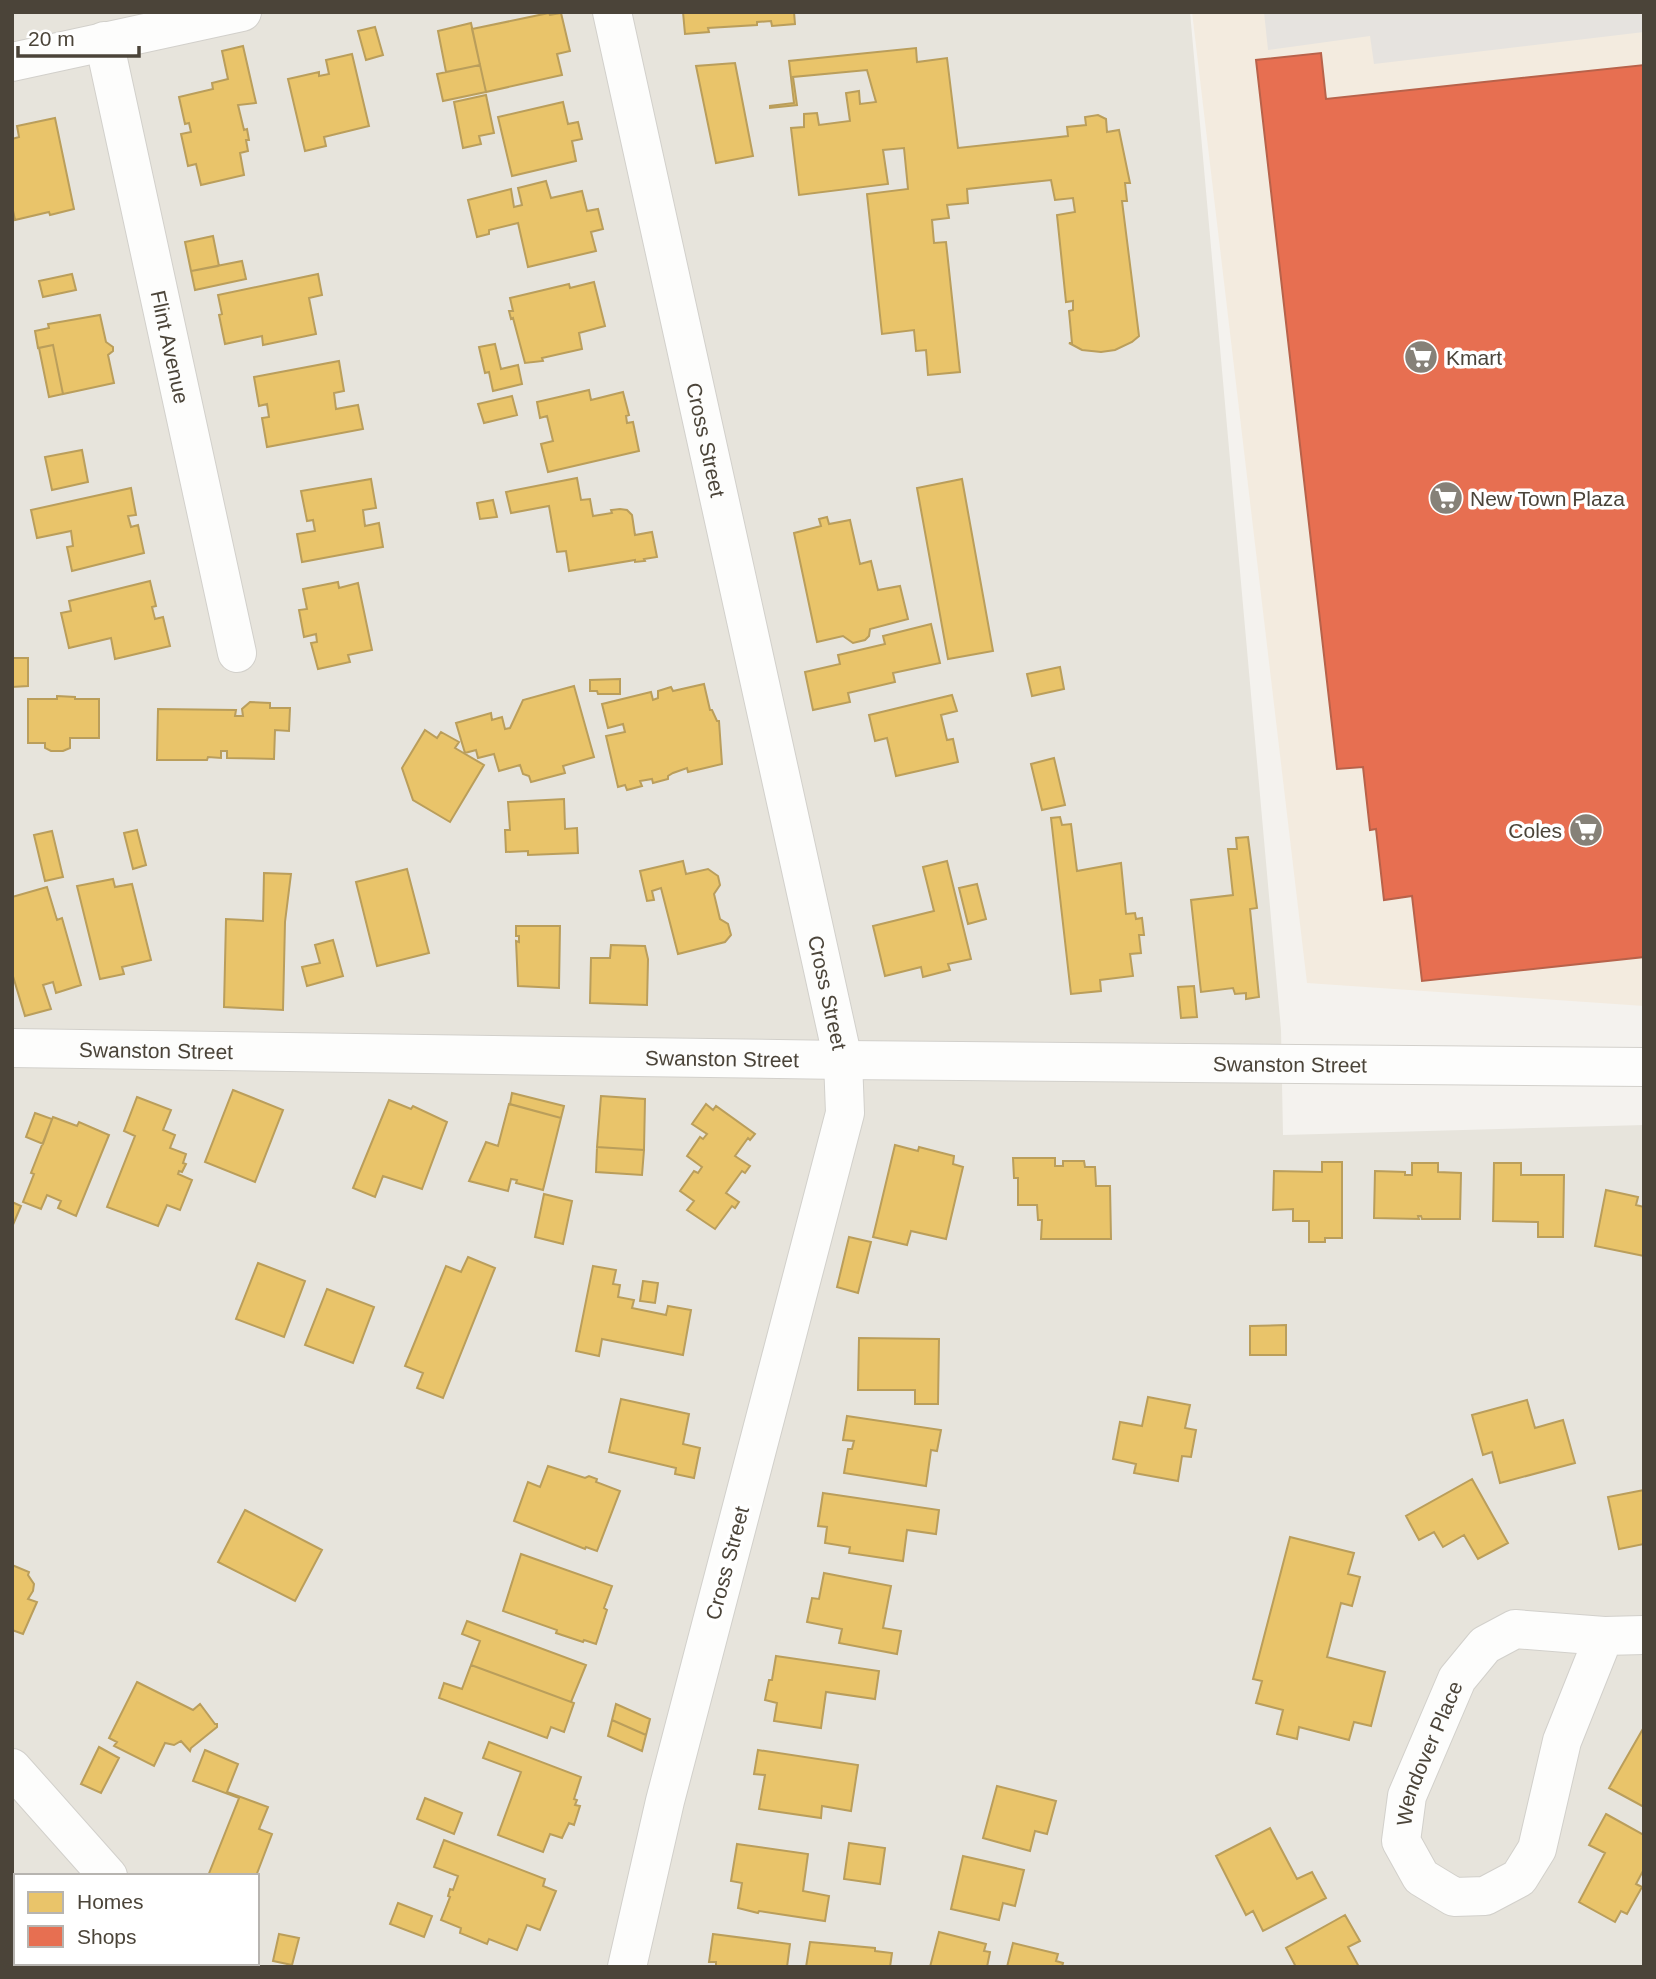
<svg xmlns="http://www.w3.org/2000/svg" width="1656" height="1979" font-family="Arial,sans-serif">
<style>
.residential{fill:#e7e4dc;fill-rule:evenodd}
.commercial{fill:#f3ebdf}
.parking{fill:#e6e3df}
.homes{fill:#e9c46a;stroke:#ba9e5b;stroke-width:2}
.shops{fill:#e76f51;stroke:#b8624a;stroke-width:2}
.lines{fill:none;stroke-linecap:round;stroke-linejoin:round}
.minor-casing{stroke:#d2d0cb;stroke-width:40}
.minor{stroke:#fdfdfc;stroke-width:38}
.labels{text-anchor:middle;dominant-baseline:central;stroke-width:7;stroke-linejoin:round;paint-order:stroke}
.street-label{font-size:21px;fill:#4b4439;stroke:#fff}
.poi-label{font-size:21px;fill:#4b4439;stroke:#fff;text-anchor:start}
</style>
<rect width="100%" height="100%" fill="#f4f2ee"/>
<path class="residential" d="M12,12h1178l91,1018 2,105 361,-10v842h-1632zM16,1876h241v87h-241z"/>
<path class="commercial" d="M1192,12h452v994l-337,-23z"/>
<path class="parking" d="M1264,12h380v20l-270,32 -4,-28 -102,14z"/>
<path class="homes" d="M683,12h111l1,12 -23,2 -1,-5 -14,1v3l-49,3 1,4 -24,2z
M549,13l1,2 11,-2 9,38 -13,3 5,21 -76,17 -14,-63z
M471,23l9,42 -34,7 -8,-41z
M375,27l8,28 -17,5 -8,-29z
M243,46l13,57 -18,2 6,25 3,-1 2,11h-3l2,11 -8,2 4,22 -43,10 -5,-21 -8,2 -7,-32 10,-2 -2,-9 -4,1 -6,-27 34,-8 -1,-6 16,-4 -6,-28z
M916,48l1,14 30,-4 11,90 110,-12 -1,-9 19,-2 -1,-8 13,-2 8,4 1,13 12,-2 11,53h-5l2,18h-5l17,135 -7,6 -17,8 -14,2 -19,-2 -13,-7h3l-3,-32 4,-1v-9l-7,1 -9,-87 18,-3 -2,-14 -18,2 -4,-20 -84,9 1,14 -21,2 2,13 -17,2 2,23 12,-1 14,130 -32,3 -2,-25 -10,1 -2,-21 -32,4 -15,-140 41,-5 -4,-41 -21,2 5,34 -89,11 -8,-67 13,-1v-13l13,-1 2,12 31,-4 -4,-28 13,-2 1,13 16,-2 -9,-32 -74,7 4,28 -27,3v-2l24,-3 -5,-42z
M352,54l17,72 -45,11 2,9 -21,5 -17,-72 31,-7v4l10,-2 -3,-14z
M735,63l18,93 -37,7 -20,-97z
M480,65l6,27 -43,9 -6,-27z
M486,95l8,38 -15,3 2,8 -18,4 -9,-46z
M563,102l5,22 10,-2 4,17 -10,2 4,20 -64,15 -14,-59z
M55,118l19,91 -24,6 -1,-3 -34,8 -3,-14v-67l7,-2 -2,-11z
M546,181l5,17 31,-7 5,20 11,-2 5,20 -12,3 5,19 -68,16 -10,-44 -29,7v4l-12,3 -9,-37 43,-11 3,18 8,-2 -4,-17z
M213,236l6,30 -28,5 -6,-29z
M242,261l4,18 -51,11 -4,-19z
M72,274l4,16 -33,7 -4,-16z
M318,274l4,21 -13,3 7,36 -53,11 -1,-9 -37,8 -6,-29 3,-1 -4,-19z
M594,282l11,44 -26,7 3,16 -40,9 1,3 -18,2 -12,-45 -2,1 -2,-8h4l-3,-13 59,-14 1,4z
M100,315l6,27 7,5v4l-5,4 6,28 -51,11 -10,-49 -15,3 -3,-17 14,-3 -1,-4z
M495,344l6,25 17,-4 4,19 -29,7 -4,-19 -4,1 -6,-26z
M53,345l10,49 -14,3 -10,-49z
M339,361l5,30 -10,2 2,16 22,-4 5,24 -96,18 -5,-29 7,-1 -2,-13 -8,2 -5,-29z
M589,390l2,10 32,-8 6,23 -3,1 1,7 6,-1 6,29 -91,21 -7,-28 12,-3 -6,-25 -7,2 -3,-16z
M512,396l5,19 -33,8 -6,-19z
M82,450l6,32 -36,8 -7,-33z
M577,478l4,22 9,-1 3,17 19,-3 -1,-3 9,-1 7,1 5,5 3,20 17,-3 5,25 -13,2 1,2 -10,1v-2l-66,11 -3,-20 -9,1 -8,-46 -38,7 -5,-21z
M371,479l5,29 -13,2 2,16 14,-3 4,24 -81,15 -5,-28 18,-3 -2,-11 -6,1 -6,-30z
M962,479l31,172 -45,8 -31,-171z
M131,488l5,27 -8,1 3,11 7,-2 6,28 -72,18 -5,-24 6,-1 -2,-15 -34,7 -6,-28z
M493,500l4,17 -17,2 -3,-16z
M827,517l2,7 21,-4 10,44 11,-3 7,29 22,-4 8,33 -38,10 -1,7 -4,4 -12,3 -10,-7 -26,6 -23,-109 27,-7 -2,-7z
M150,581l6,25 -4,1 3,12 8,-2 7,29 -55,13 -4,-21 -42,10 -8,-35 10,-2 -2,-10z
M338,582l1,6 19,-5 14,67 -24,5 2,7 -32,7 -7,-26 6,-1 -1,-8 -12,3 -5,-27 8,-1 -4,-20z
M931,624l9,39 -47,10 2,9 -47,11 2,9 -37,8 -8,-38 35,-8 -2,-9 47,-11 -2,-8z
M12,658h16v28l-16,1z
M1060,667l4,22 -32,7 -5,-22z
M620,679v15h-22l-1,-3h-7v-11z
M704,684l6,26h2l5,11h2l3,43 -34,8 -1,-4 -14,5 -5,3v3l-15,4 -1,-4 -12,2 2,5 -15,4 -2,-5 -7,2 -12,-51 19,-4 -2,-8 -15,4 -6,-24 49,-12 2,8 5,-2v-7l13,-4 2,4z
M574,686l20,71 -31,9 2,7 -34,9 -2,-6 -6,-2 -3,-9 -21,6 -5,-17 -16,4 -2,-8 -11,3 -9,-30 35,-10 1,7 10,-3 3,12 5,-1 13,-28z
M952,695l5,16 -16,4 6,25 6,-1 5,23 -62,14 -9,-38 -12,3 -6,-26z
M57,696l18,1v2h24v39h-29v10l-7,3h-12l-6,-3v-5h-17v-44h29z
M250,702l20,1v5h20l-1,23 -14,-1 -1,29 -47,-1v-7h-6v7l-13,-1 -1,3h-50l1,-51 78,1 -1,6h8l-1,-7z
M425,730l12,8 4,-6 18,10 -4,6 29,17 -34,57 -37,-22 -11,-32z
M1054,758l11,47 -23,5 -11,-46z
M564,799l1,30 12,-1 1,25 -50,2v-4l-22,1 -1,-22h5l-2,-28z
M1060,817l2,8 9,-1 6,47 44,-8 5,51 9,-1 1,6 6,-1 2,17h-5l2,18 -11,1 3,22 -33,4 1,11 -30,3 -20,-176z
M137,830l9,35 -13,4 -9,-36z
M52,831l11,46 -18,4 -11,-46z
M1248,837l9,71 -7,1 9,88 -13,2v-6l-11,1 -2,-6 -32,4 -10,-92 42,-5 -5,-46h9l-1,-11z
M683,861l3,13 22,-5 10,7 2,9 -6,9 6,25 8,5 3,11 -6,7 -47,12 -17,-66 -9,3 2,9 -7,1 -7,-30z
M947,861l24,98 -23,5 2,6 -27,7 -2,-10 -36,9 -12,-50 61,-15 -11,-44z
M407,869l22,84 -52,13 -21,-84z
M264,873l27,1 -6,48 -2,88 -59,-3 2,-88 37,2z
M113,879l2,8 17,-3 19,76 -29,7 2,7 -24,5 -23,-93z
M977,884l9,35 -18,5 -9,-36z
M47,887l10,33 5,-2 19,67 -25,8 -3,-11 -10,3 8,24 -26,7 -13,-43v-76z
M516,926h44l-1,62 -41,-2 -2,-45 3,1v-6h-3z
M333,940l10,36 -36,10 -5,-19 18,-4 -5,-18z
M611,945l34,1 3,13 -1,46 -57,-2 1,-45h19z
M1194,986l3,31 -16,1 -3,-31z
M233,1090l50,20 -28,72 -50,-20z
M512,1093l52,13 -3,12 -51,-14z
M601,1096l44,3 -1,51 -47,-3z
M137,1097l34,13 -8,20 12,5 -5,13 16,6 -3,9 3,1 -4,8 -3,-1 -1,3 14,6 -12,30 -13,-5 -9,21 -51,-19 28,-71 -11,-5z
M389,1100l22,9 2,-3 34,16 -25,67 -39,-13 -8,21 -22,-9z
M509,1104l52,14 -18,72 -27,-7 1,-3 -6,-1 -3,12 -39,-10 17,-39 12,4z
M706,1104l7,6 3,-4 39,28 -5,6 -2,-2 -13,18 15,10 -5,7 -3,-2 -16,22 13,9 -4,6 -3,-2 -17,23 -28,-19 7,-9 -14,-10 14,-20 4,2 4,-6 -15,-11 13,-19 3,2 4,-5 -15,-10z
M35,1113l17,6 -9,25 -17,-7z
M53,1117l24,9 2,-4 30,13 -33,81 -18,-8 3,-7 -14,-6 -6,14 -18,-7 11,-28 -3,-1z
M895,1145l23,6 1,-4 35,9 -1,8 10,3 -17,72 -35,-8 -4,14 -34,-8z
M597,1147l47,3 -2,25 -46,-3z
M1013,1158h42v8h8v-5h21l1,6h10l1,19h14l1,53h-70l1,-19h-4l-1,-15h-19v-27h-4z
M1322,1162h20v76h-17v4h-16v-21h-16v-12l-20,1 1,-39 48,1z
M1412,1163h26v9l23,1 -1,46h-38l-1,-3h-3l1,3 -45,-1 1,-47 30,1v3h7z
M1494,1163h27v12h43l-1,62h-25v-15l-45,-1z
M1606,1190l32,7 -2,8 8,2v49l-49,-10z
M544,1194l28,7 -9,43 -28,-7z
M12,1202l9,4 -9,21z
M849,1237l22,5 -13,51 -21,-6z
M468,1257l27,11 -52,130 -26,-10 6,-15 -18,-7 41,-100 15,6z
M258,1263l47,18 -21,56 -48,-18z
M593,1266l23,4 -3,14 7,1 -2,12 16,3 -2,8 34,7 2,-9 23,4 -8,45 -81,-16 -3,17 -23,-5z
M643,1281l15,2 -3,20 -15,-2z
M327,1289l47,18 -21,56 -48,-18z
M1286,1325v30h-36v-29z
M859,1338l80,1 -1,65h-23v-14h-57z
M1148,1397l42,8 -5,23 11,2 -5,27 -9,-1 -4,25 -44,-8 2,-9 -23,-5 7,-37 22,4z
M621,1399l68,15 -6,30 17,4 -6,30 -19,-4 1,-6 -67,-16z
M1527,1400l8,28 28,-8 12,43 -75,20 -8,-31 -9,3 -11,-40z
M847,1416l94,14 -4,21 -6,-1 -5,36 -82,-13 4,-24h4l2,-8 -11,-1z
M548,1466l37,12 4,-2 8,3 -1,3 24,9 -23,60 -11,-4 -1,2 -71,-28 14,-39 12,5z
M1472,1479l36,64 -30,16 -14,-24 -21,12 -9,-15 -15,8 -13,-24z
M1644,1490v54l-25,5 -11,-52z
M823,1493l116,17 -3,24 -29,-4 -4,31 -54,-8 1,-6 -25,-4 2,-16 -9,-1z
M245,1510l77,40 -27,51 -77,-39z
M1290,1537l64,16 -6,21 12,3 -8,29 -11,-3 -14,54 58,15 -14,54 -17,-4 -5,18 -50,-13 -2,12 -20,-5 6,-24 -27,-7 6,-22 -9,-2z
M521,1554l91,32 -8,22 3,2 -11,34 -12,-4 -1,2 -27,-9 1,-3 -54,-19z
M12,1565l17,7 -1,3 6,9 -1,7 -5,8 9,3 -14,32 -11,-4z
M824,1573l67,13 -8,42 18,3 -4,23 -58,-11 3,-14 -35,-7 5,-24 7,1z
M467,1621l119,44 -15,37 -100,-37 9,-24 -18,-7z
M776,1656l103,15 -4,28 -49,-7 -5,36 -47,-7 3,-18 -12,-3 4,-20h3z
M471,1665l103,38 -10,29 -13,-5 -4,11 -108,-40 5,-15 18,6z
M137,1682l56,28 7,-6 15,20h2v3l-26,21 -1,3 -9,-10 -7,4 -9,-2 -11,23 -40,-20 3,-4 -8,-4z
M616,1704l34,15 -4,16 -34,-15z
M612,1720l34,15 -4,16 -34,-15z
M1644,1727v80l-35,-19z
M489,1742l92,35 -7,22 3,1 -2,5 5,1 -6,19 -5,-2 -7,15 -12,-4 -7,18 -45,-17 23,-63 -38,-14z
M99,1747l20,11 -18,35 -20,-9z
M205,1750l33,14 -11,28 41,15 -9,22 13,5 -16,42h-48l31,-78 -46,-17z
M758,1750l100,15 -7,46 -29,-5 -1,12 -62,-9 6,-34 -11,-1z
M997,1786l59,15 -9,33 -12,-3 -5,20 -47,-13z
M425,1798l37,15 -8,21 -37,-15z
M1606,1814l38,21v34l-8,15 6,3 -15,27 -6,-3 -6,11 -36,-20 26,-49 -16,-8z
M1270,1828l27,51 15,-7 14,26 -63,33 -10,-20 -7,4 -30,-59z
M444,1840l101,39 -2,7 13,5 -16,39 -13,-5 -10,25 -28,-11 -2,5 -27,-11 1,-5 -20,-8 9,-23 -2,-1 2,-7 3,1 5,-14 -24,-9z
M849,1843l36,5 -5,36 -36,-5z
M737,1844l71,10 -5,37 26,5 -4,25 -66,-10 -1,2 -20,-5 4,-25 -11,-2z
M963,1856l61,14 -9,36 -12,-3 -4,17 -48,-11z
M398,1903l34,13 -8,21 -34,-13z
M1345,1915l15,26 -12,6 11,20h-63l-10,-19z
M939,1932l47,12 -2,7 6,1 -3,15h-57z
M279,1934l20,4 -7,27 -19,-4z
M713,1934l77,10 -3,23h-71v-5h-7z
M810,1942l65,6v3l17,2 -2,14h-84z
M1013,1943l45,11 -2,7 7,2 -1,4h-55z"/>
<path class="shops" d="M1321,53l5,46 318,-34v892l-222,24 -10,-85 -28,4 -8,-71 -6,1 -7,-63 -26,2 -81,-709z"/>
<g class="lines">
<g class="minor-casing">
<g id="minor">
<path id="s1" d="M612,12l231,1048 2,53 -180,688 -38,166"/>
<path id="s2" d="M104,41l133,612"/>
<path d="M12,62l230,-50"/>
<path id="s3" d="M12,1048l831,12 801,7"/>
<path id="s4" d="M1604,1636l-42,105 -25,108 -18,29 -34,18 -31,1 -33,-20 -20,-36 6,-45 50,-117 28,-34 30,-16 89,7 40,-1"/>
<path d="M12,1768l96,108"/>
<path d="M185,1963l4,4"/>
</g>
</g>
<use href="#minor" class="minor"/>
</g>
<defs>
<g id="supermarket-disc" transform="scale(1.75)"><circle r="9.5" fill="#868178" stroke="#fff"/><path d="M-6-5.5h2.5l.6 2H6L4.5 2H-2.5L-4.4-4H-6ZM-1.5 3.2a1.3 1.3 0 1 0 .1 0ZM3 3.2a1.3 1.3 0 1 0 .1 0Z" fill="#fff"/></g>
</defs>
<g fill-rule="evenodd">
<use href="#supermarket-disc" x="1421" y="357"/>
<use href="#supermarket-disc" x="1446" y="498"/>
<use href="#supermarket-disc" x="1586" y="830"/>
</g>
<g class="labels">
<g class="street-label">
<text stroke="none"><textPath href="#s2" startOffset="313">Flint Avenue</textPath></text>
<text stroke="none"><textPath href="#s1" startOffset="438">Cross Street</textPath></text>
<text stroke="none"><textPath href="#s1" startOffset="1004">Cross Street</textPath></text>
<text stroke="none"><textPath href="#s3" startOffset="144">Swanston Street</textPath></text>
<text stroke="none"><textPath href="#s3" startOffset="710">Swanston Street</textPath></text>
<text stroke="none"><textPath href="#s3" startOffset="1278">Swanston Street</textPath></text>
<text transform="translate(727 1563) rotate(-75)">Cross Street</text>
<text stroke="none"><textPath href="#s4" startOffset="500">Wendover Place</textPath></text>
</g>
<g class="poi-label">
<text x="1446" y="357">Kmart</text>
<text x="1470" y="498">New Town Plaza</text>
<text x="1562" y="830" text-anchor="end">Coles</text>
</g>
</g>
<rect width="1656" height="1979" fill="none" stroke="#4b4439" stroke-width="28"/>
<rect x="14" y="1874" width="245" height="91" fill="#ffffff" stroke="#b7b4b0" stroke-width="2"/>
<rect x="28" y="1892" width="35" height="21" fill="#e9c46a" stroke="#b7b4b0" stroke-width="2"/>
<text x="77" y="1909" font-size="21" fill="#4b4439">Homes</text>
<rect x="28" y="1926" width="35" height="21" fill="#e76f51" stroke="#b7b4b0" stroke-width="2"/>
<text x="77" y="1944" font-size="21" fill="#4b4439">Shops</text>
<path d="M18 46v10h121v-10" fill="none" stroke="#4b4439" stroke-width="3.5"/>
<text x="28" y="46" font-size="21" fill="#4b4439" stroke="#ffffff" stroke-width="5" paint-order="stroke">20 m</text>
</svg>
